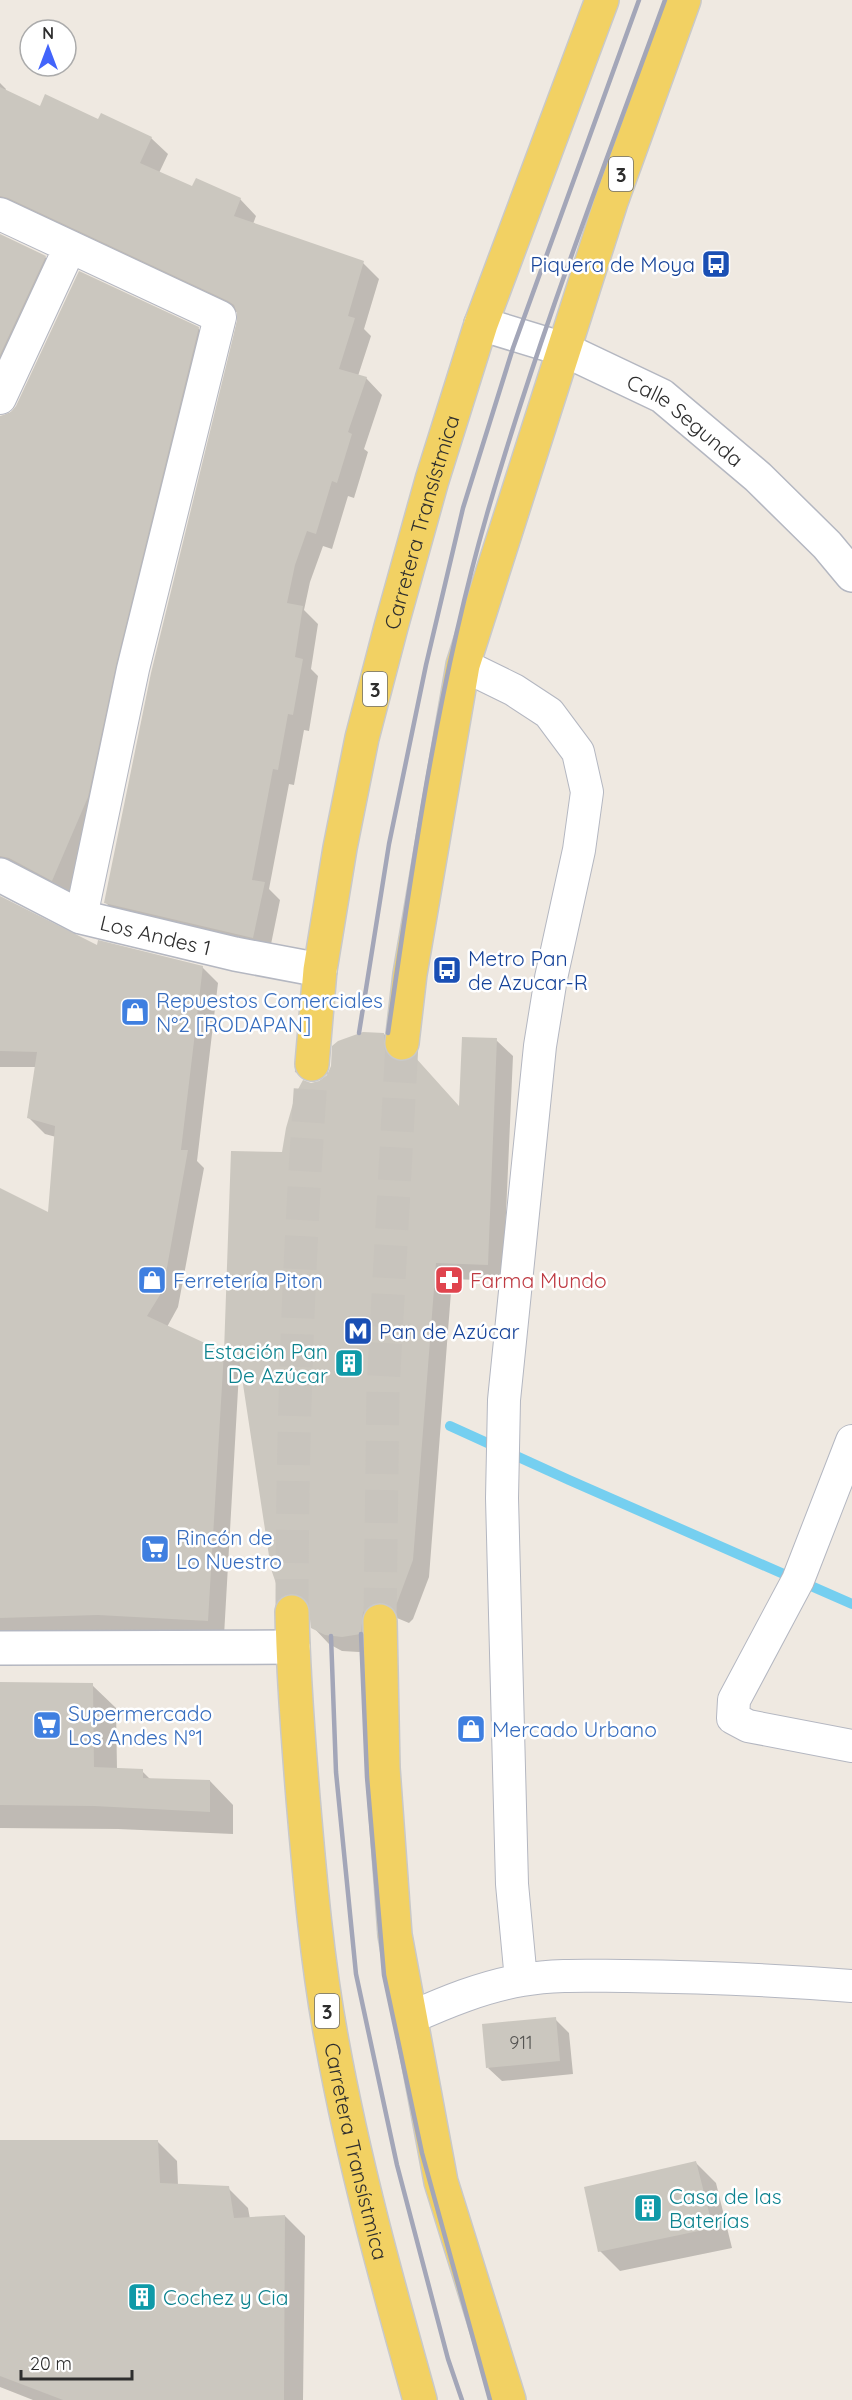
<svg xmlns="http://www.w3.org/2000/svg" width="852" height="2400" font-family="Quicksand,sans-serif">
<style>
.shadow{fill:#0003}
.lines{fill:none;stroke-linecap:round;stroke-linejoin:round}
.stream{stroke:#75cff0;stroke-width:10}
.building{fill:#cbc7bf}
.primary-tunnel{stroke:#c8c4bd;stroke-width:33;stroke-dasharray:33 16;stroke-linecap:butt}
.minor-casing{stroke:#b4b7c1;stroke-width:34}
.tertiary-casing{stroke:#b4b7c1;stroke-width:36}
.primary-casing{stroke:#c9c9c9;stroke-width:36}
.minor{stroke:#fff;stroke-width:32}
.tertiary{stroke:#fff;stroke-width:33}
.primary{stroke:#f2d163;stroke-width:33}
.rail{stroke:#a3a6b8;stroke-width:4.5}
.labels{text-anchor:middle;dominant-baseline:central;stroke-width:5;stroke-linejoin:round;paint-order:stroke}
.number-label{font-size:18px;fill:#555452}
.shield{fill:#fff;stroke:#6d6d6d;stroke-width:1.5}
.shield-label{font-size:20px;font-weight:bold;fill:#2e2e2e}
.transit-label{font-size:21px;fill:#164399;stroke:#fff;text-anchor:start}
.street-label{font-size:21px;fill:#2e2e2e;stroke:#fff}
.shop-label{font-size:21px;fill:#366cbe;stroke:#fff;text-anchor:start}
.health-label{font-size:21px;fill:#be3a42;stroke:#fff;text-anchor:start}
.culture-label{font-size:21px;fill:#0d838f;stroke:#fff;text-anchor:start}
</style>
<rect width="100%" height="100%" fill="#efe9e1"/>
<path class="shadow" d="M0,83l6,6 -1,2 36,17 58,13 52,17 17,16 -9,19 34,15 47,11 16,17 -3,8 110,39 16,16 -15,50 7,7 -13,40 8,2 16,17 -18,54 4,3 -14,46 -6,-2 -16,53 -9,-3 -13,36 -6,28 14,14 -7,45 7,7 -9,55 -5,-1 -10,55 -5,-1 -20,105 11,11 -11,54 -147,-35 -16,-16 133,-590 -214,-100 -25,9z
M0,236l45,21 17,16 -62,133z
M198,328l16,17 -110,468 -36,83 -68,-14v-465z
M0,898l98,50 104,19 16,16 -21,178 7,7 -26,139 -11,20 58,28 58,-201 28,-70 9,-1 64,-49 16,17v12l61,45 35,-68 17,16 -10,225 -51,-2 -23,298 -16,42 -4,4 -12,-5 -11,3 -10,28 -17,3 -17,-1 -13,-7 -16,-17 -2,-17 -12,2 -16,-16 -40,-222 -4,-2 -15,264 -109,-6 -115,5v-445l50,25 6,-78 -11,-3 -16,-16 7,-51h-36z
M0,1684l92,1 24,23 1,62 25,1 9,9 59,1 23,24v29l-115,-5 -118,-1z
M555,2019l14,14 4,41 -71,7 -14,-13z
M157,2141l20,20 1,24 50,3 20,20 2,11 35,-3 20,20 -2,164h-270l-33,-13v-245z
M696,2163l20,20 16,65 -112,23 -20,-20z"/>
<g class="lines">
<path class="stream" d="M450,1426l119,54 283,124"/>
</g>
<path class="building" d="M0,87l40,19 5,-12 53,25 3,-6 51,24 -12,26 52,23 4,-8 45,20 -7,18 130,45 -16,55 7,2 -16,51 28,8 -19,55 4,2 -15,49 -5,-2 -16,53 -9,-3 -12,34 -8,38 16,3 -8,51 8,2 -10,56 -5,-1 -10,56 -5,-1 -21,111 13,2 -12,56 -149,-35 47,-230 86,-352v-8l-3,-8 -6,-4 -220,-103 -8,-2z
M0,234l46,22 -46,99z
M79,271l120,56 -83,338 -28,132 -36,84 -43,-23 -9,-2v-440l10,-3 6,-7z
M0,896l97,49 1,-5 105,26 -22,184h7l-25,140 -16,26 77,36 7,-201 51,1 4,-24 10,-35 7,-13 8,3 8,-2 8,-6 4,-9 1,-20 6,-5 25,-9 21,1 1,17 5,8 10,4 9,-2 5,-4 45,50 3,-69 35,1 -9,227 -52,-2 -23,297 -16,43 -5,5 -12,-6 -10,3 -7,7 -2,22 -19,3 -17,-2 -14,-7 -3,-25 -7,-7 -10,-3 -9,4 -3,-5 -8,-23 -32,-211 -15,1v-7l-16,269 -110,-6 -98,3v-430l48,24 7,-86 -28,-8 10,-66 -37,-1z
M0,1682l93,1 1,84 49,2v9l67,2v32l-116,-6 -94,-1z
M556,2017l4,44 -74,7 -4,-44z
M0,2140h158l2,43 69,3 5,32 51,-3 -1,185h-221l-63,-24z
M696,2161l17,67 -115,24 -14,-65z"/>
<g class="lines">
<path class="primary-tunnel" d="M292,1612c0,-183 7,-366 20,-548
M380,1621l3,-232 19,-346"/>
<g class="minor-casing">
<path id="minor" d="M0,214l220,103 -87,352 -52,248
M0,398l70,-151
M463,665l51,25 35,23 29,39 9,40 -8,58 -28,128 -11,68 -36,354 -2,98 10,386 9,96
M852,1441l-54,139 -64,120 -1,18 15,8 104,20
M410,2018c36,-16 72,-31 112,-38 35,-6 70,-4 105,-4 75,1 150,4 225,10"/>
</g>
<g class="tertiary-casing">
<g id="tertiary">
<path id="s1" d="M481,324l82,25 99,47 96,81 69,68 25,30"/>
<path id="s2" d="M0,875l81,42 154,37 85,16"/>
<path d="M0,1648l293,-1"/>
</g>
</g>
<g class="primary-casing">
<g id="primary">
<path d="M402,1043l8,-69 53,-309 148,-463 73,-202"/>
<path id="s3" d="M312,1064l8,-94 20,-122 22,-110 29,-111 41,-147 49,-156 121,-324"/>
<path id="s4" d="M292,1612c1,62 6,124 11,186 7,82 14,164 29,244 22,121 55,240 88,358"/>
<path d="M380,1621l3,147 12,167 46,247 68,218"/>
</g>
</g>
<use href="#minor" class="minor"/>
<use href="#tertiary" class="tertiary"/>
<use href="#primary" class="primary"/>
<path class="rail" d="M359,1033l30,-189 37,-179 37,-157 50,-160 126,-348
M388,1033c25,-174 50,-349 99,-519 50,-174 116,-344 178,-514
M361,1634l6,143 17,198 38,178 68,247
M331,1636l5,136 20,202 41,191 51,194 14,41"/>
</g>
<defs>
<g id="bus-square" transform="scale(1.5)"><rect x="-9" y="-9" width="18" height="18" rx="4" fill="#1a4fb4" stroke="#fff"/><path d="M-5-6H5V4H4V6H2V4H-2V6H-4V4H-5ZM-3.5-4V0h7V-4ZM-3.5 1.2v1.5H-2V1.2ZM2 1.2v1.5H3.5V1.2Z" fill="#fff"/></g>
<g id="shop-square" transform="scale(1.5)"><rect x="-9" y="-9" width="18" height="18" rx="4" fill="#3f7fe0" stroke="#fff"/><path d="M-5-2.5h2.3a2.7 3.5 0 0 1 5.4 0H5L5.5 6h-11ZM-1.5-2.5h3a1.5 2.3 0 0 0-3 0Z" fill="#fff"/></g>
<g id="pharmacy-square" transform="scale(1.5)"><rect x="-9" y="-9" width="18" height="18" rx="4" fill="#e0444e" stroke="#fff"/><path d="M-2-6h4v4h4v4h-4v4h-4v-4h-4v-4h4Z" fill="#fff"/></g>
<g id="metro-square" transform="scale(1.5)"><rect x="-9" y="-9" width="18" height="18" rx="4" fill="#1a4fb4" stroke="#fff"/><path d="M-5.5 5V-5H-3L0 0L3-5H5.5V5H3V-.5L0 4L-3-.5V5Z" fill="#fff"/></g>
<g id="building-square" transform="scale(1.5)"><rect x="-9" y="-9" width="18" height="18" rx="4" fill="#0f9aa8" stroke="#fff"/><path d="M-4-6H4V6H1V3H-1V6H-4ZM-2.5-4.3h1.7v1.8h-1.7ZM.8-4.3h1.7v1.8H.8ZM-2.5-1h1.7V.8h-1.7ZM.8-1h1.7V.8H.8Z" fill="#fff"/></g>
<g id="supermarket-square" transform="scale(1.5)"><rect x="-9" y="-9" width="18" height="18" rx="4" fill="#3f7fe0" stroke="#fff"/><path d="M-6-5.5h2.5l.6 2H6L4.5 2H-2.5L-4.4-4H-6ZM-1.5 3.2a1.3 1.3 0 1 0 .1 0ZM3 3.2a1.3 1.3 0 1 0 .1 0Z" fill="#fff"/></g>
</defs>
<g fill-rule="evenodd">
<use href="#bus-square" x="716" y="264"/>
<use href="#bus-square" x="447" y="970"/>
<use href="#shop-square" x="135" y="1012"/>
<use href="#shop-square" x="152" y="1280"/>
<use href="#pharmacy-square" x="449" y="1280"/>
<use href="#metro-square" x="358" y="1331"/>
<use href="#building-square" x="349" y="1363"/>
<use href="#supermarket-square" x="155" y="1549"/>
<use href="#supermarket-square" x="47" y="1725"/>
<use href="#shop-square" x="471" y="1729"/>
<use href="#building-square" x="648" y="2208"/>
<use href="#building-square" x="142" y="2297"/>
</g>
<g class="labels">
<g class="number-label">
<text x="521" y="2042">911</text>
</g>
<g class="shield">
<rect x="609" y="157" width="24" height="34" rx="4.5"/>
<rect x="363" y="672" width="24" height="34" rx="4.5"/>
<rect x="315" y="1994" width="24" height="34" rx="4.5"/>
</g>
<g class="shield-label">
<text x="621" y="174">3</text>
<text x="375" y="689">3</text>
<text x="327" y="2011">3</text>
</g>
<g class="transit-label">
<text x="695" y="264" text-anchor="end">Piquera de Moya</text>
<text x="468" y="958">Metro Pan<tspan x="468" dy="24">de Azucar-R</tspan></text>
<text x="379" y="1331">Pan de Azúcar</text>
</g>
<g class="street-label">
<text stroke="none"><textPath href="#s1" startOffset="228">Calle Segunda</textPath></text>
<text stroke="none"><textPath href="#s3" startOffset="554">Carretera Transístmica</textPath></text>
<text stroke="none"><textPath href="#s2" startOffset="168">Los Andes 1</textPath></text>
<text stroke="none"><textPath href="#s4" startOffset="544">Carretera Transístmica</textPath></text>
</g>
<g class="shop-label">
<text x="156" y="1000">Repuestos Comerciales<tspan x="156" dy="24">N°2 [RODAPAN]</tspan></text>
<text x="173" y="1280">Ferretería Piton</text>
<text x="176" y="1537">Rincón de<tspan x="176" dy="24">Lo Nuestro</tspan></text>
<text x="68" y="1713">Supermercado<tspan x="68" dy="24">Los Andes N°1</tspan></text>
<text x="492" y="1729">Mercado Urbano</text>
</g>
<g class="health-label">
<text x="470" y="1280">Farma Mundo</text>
</g>
<g class="culture-label">
<text x="328" y="1351" text-anchor="end">Estación Pan<tspan x="328" dy="24">De Azúcar</tspan></text>
<text x="669" y="2196">Casa de las<tspan x="669" dy="24">Baterías</tspan></text>
<text x="163" y="2297">Cochez y Cia</text>
</g>
</g>
<g transform="translate(48 48)"><circle r="28" fill="#ffffff" stroke="#ababab" stroke-width="1.5"/>
<path d="M0-4.5L10 22L0 15L-10 22Z" fill="#4264fb"/>
<text y="-9" font-size="16" font-weight="bold" text-anchor="middle" fill="#2e2e2e">N</text>
</g>
<path d="M21 2370v9h111v-9" fill="none" stroke="#2e2e2e" stroke-width="3"/>
<text x="30" y="2370" font-size="18" fill="#2e2e2e" stroke="#ffffff" stroke-width="4.5" paint-order="stroke">20 m</text>
</svg>
